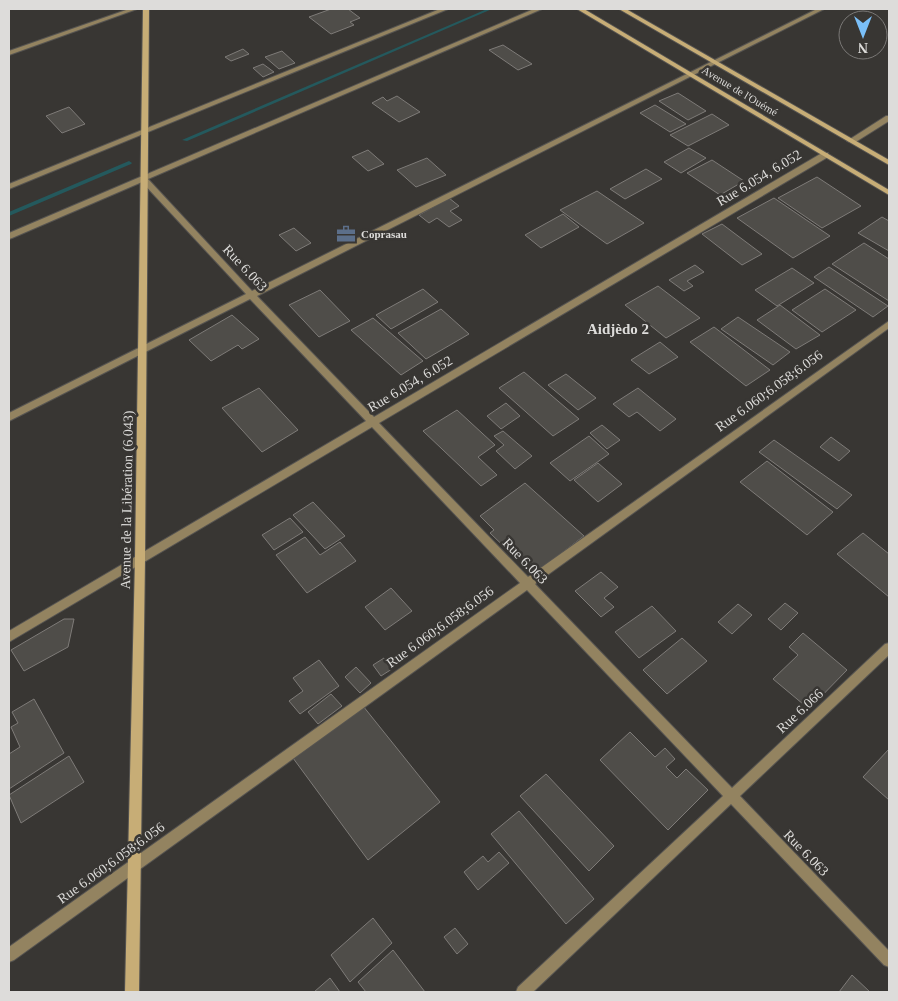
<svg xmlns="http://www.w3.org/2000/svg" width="898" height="1001" font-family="Georgia,serif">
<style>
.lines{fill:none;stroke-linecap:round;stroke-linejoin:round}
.stream{fill:#24595d;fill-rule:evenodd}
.building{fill:#4f4d49;stroke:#7e7b78}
.street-casing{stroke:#565451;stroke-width:2}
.secondary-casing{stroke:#565451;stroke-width:2}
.street{fill:#938360;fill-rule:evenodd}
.secondary{fill:#c7ad76;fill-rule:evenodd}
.labels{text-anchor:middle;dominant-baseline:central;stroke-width:5;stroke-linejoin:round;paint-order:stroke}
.far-street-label{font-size:11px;fill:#dddcda;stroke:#383633}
.far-poi-label{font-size:11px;font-weight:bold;fill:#dddcda;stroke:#383633;text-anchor:start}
.street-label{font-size:14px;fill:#dddcda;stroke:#383633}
.neighbourhood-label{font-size:15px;font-weight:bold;fill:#dddcda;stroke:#383633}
</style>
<rect width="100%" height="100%" fill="#383633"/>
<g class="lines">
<path class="stream" d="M487,9h5l-305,132 -5,-1z
M129,161l3,2 -1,1 -122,52v-4z"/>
</g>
<path class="building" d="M331,9h17l12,9 -10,4 4,3 -23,9 -22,-17z
M503,45l29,19 -14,6 -29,-20z
M243,49l6,5 -18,7 -6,-4z
M282,51l13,12 -16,6 -14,-12z
M263,64l11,8 -11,5 -10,-9z
M678,93l28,18 -18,9 -29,-19z
M397,96l23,16 -21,10 -27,-19 11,-6 4,4z
M655,105l31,19 -16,8 -30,-19z
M69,107l16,17 -23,9 -16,-17z
M712,114l17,11 -41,21 -18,-11z
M689,148l17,10 -25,15 -17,-11z
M368,150l16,14 -16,7 -16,-14z
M427,158l19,17 -30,12 -19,-17z
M712,160l32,21 -24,14 -33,-22z
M646,169l16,10 -37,20 -15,-10z
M817,177l44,29 -39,22 -44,-30z
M597,191l47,32 -37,21 -47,-34z
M449,198l10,8 -9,5 12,9 -13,7 -12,-9 -8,5 -10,-8z
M774,198l56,38 -37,22 -56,-40z
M563,214l16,13 -38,21 -16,-13z
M882,217l7,4v30l-31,-18z
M722,224l40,30 -20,11 -40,-31z
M294,228l17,15 -15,8 -17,-16z
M864,243l25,16v42l-57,-37z
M695,265l9,7 -17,9 6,5 -9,5 -15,-11z
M829,267l59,39 -15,11 -59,-40z
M792,268l22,15 -37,23 -22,-16z
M658,286l42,32 -34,20 -41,-33z
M423,289l15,13 -47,27 -15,-14z
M825,289l31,21 -34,22 -30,-22z
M320,290l30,31 -31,16 -30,-32z
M780,305l40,30 -24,14 -39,-29z
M441,309l28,25 -43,25 -28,-26z
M232,315l27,24 -17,10 -4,-4 -27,16 -22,-21z
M738,317l52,35 -17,13 -52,-36z
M373,318l50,43 -22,14 -50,-45z
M714,327l56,43 -24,16 -56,-44z
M660,342l18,15 -29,17 -18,-14z
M524,372l55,47 -26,17 -54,-48z
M566,374l30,24 -18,12 -30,-25z
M259,388l39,42 -36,22 -40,-44z
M638,388l38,31 -16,12 -23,-19 -8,5 -16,-13z
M506,403l14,13 -19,13 -14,-13z
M457,410l38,35 -17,12 19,18 -16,11 -58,-55z
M602,425l18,15 -13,9 -17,-16z
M503,431l29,25 -17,13 -19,-18 8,-6 -10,-9z
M589,436l20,18 -39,27 -20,-18z
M831,437l19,14 -11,10 -19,-14z
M774,440l78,55 -15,14 -78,-57z
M767,461l66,51 -26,23 -67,-53z
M598,463l24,21 -24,18 -24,-22z
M525,483l59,53 -46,35 -17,-15 -4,3 -27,-26 4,-3 -14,-14z
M313,502l32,34 -20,13 -32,-34z
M290,518l13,14 -29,18 -12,-15z
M863,533l26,21v43l-52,-43z
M305,537l15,18 20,-13 16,19 -49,32 -31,-38z
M601,572l17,15 -14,11 10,9 -13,10 -26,-26z
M391,588l21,23 -27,19 -20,-23z
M785,603l13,10 -17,17 -13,-11z
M738,604l14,11 -20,19 -14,-12z
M652,606l24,25 -37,27 -24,-26z
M64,619h10l-6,28 -44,24 -13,-21z
M803,633l44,37 -38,39 -36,-30 25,-24 -9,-8z
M682,638l25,23 -40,33 -24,-24z
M384,658l8,11 -11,7 -8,-11z
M319,660l20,26 -39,28 -11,-13 14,-10 -10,-13z
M356,667l15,16 -11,10 -15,-16z
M331,694l11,12 -24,18 -10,-12z
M34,699l30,54 -55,36v-35l11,-7 -9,-20 7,-4 -6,-11z
M363,706l77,96 -72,58 -75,-102z
M630,732l25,25 10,-9 10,11 -9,8 11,11 9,-9 22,21 -40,40 -68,-70z
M889,749v51l-26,-23z
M69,756l15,26 -63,41 -12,-28z
M546,774l68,72 -25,25 -69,-75z
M519,811l75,88 -28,25 -75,-90z
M499,852l10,11 -31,27 -14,-18 19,-16 5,6z
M373,918l19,25 -42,39 -19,-27z
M455,928l13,16 -11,10 -13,-17z
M393,950l32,42h-59l-8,-10z
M852,975l18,17h-31z
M330,978l10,14h-26z"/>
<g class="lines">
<g class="street-casing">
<path id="street" d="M129,9h8l-128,46v-4z
M440,9h8l-439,180v-5z
M534,9h8l-394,170 104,112 565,-282h7l-567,287 117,121 448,-264h6v4l-449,266 149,154 361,-256v7l-354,256 197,204 153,-144 4,-1v12l-149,141 149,155v16l-5,-2 -153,-161 -198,188h-17l2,-5 205,-191 -196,-206 -513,370 -5,2v-15l511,-364 -148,-156 -363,215v-11l357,-210 -116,-122 -241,122v-8l237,-119 -104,-112 -130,56 -3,1v-6z
M886,116h3v5l-35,22 -7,-2z"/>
</g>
<g class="secondary-casing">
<path id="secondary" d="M143,9h6l-4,550 -6,433h-14l10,-433z
M577,9h7l305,181v5z
M619,9h7l263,151v5z"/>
</g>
<use href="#street" class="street"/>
<use href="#secondary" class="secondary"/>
</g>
<defs>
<g id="office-bare" transform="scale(1.5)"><path d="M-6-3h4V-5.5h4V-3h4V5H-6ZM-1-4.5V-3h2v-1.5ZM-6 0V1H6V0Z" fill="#5c6f8a" stroke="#383633" stroke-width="2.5" paint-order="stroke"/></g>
</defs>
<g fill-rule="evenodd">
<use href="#office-bare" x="346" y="234"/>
</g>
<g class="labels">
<g class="far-street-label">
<text transform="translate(740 91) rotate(31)">Avenue de l'Ouémé</text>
</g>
<g class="far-poi-label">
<text x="361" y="234">Coprasau</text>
</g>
<g class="street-label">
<text transform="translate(759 178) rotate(-31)">Rue 6.054, 6.052</text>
<text transform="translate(245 268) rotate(47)">Rue 6.063</text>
<text transform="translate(410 384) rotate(-31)">Rue 6.054, 6.052</text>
<text transform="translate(769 391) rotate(-36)">Rue 6.060;6.058;6.056</text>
<text transform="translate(127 500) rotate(-89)">Avenue de la Libération (6.043)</text>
<text transform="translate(525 561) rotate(46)">Rue 6.063</text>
<text transform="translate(440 627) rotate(-36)">Rue 6.060;6.058;6.056</text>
<text transform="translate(800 711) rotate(-43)">Rue 6.066</text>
<text transform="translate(806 853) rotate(46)">Rue 6.063</text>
<text transform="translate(111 863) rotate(-36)">Rue 6.060;6.058;6.056</text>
</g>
<g class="neighbourhood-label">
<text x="618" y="329">Aidjèdo 2</text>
</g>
</g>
<rect width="898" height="1001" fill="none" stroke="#dddcda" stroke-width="20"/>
<g transform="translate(863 35) rotate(180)"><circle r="24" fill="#383633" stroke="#7a7876"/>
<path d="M0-4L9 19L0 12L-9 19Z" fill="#7abff8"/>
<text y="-8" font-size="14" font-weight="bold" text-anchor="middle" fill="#dddcda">N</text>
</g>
</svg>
